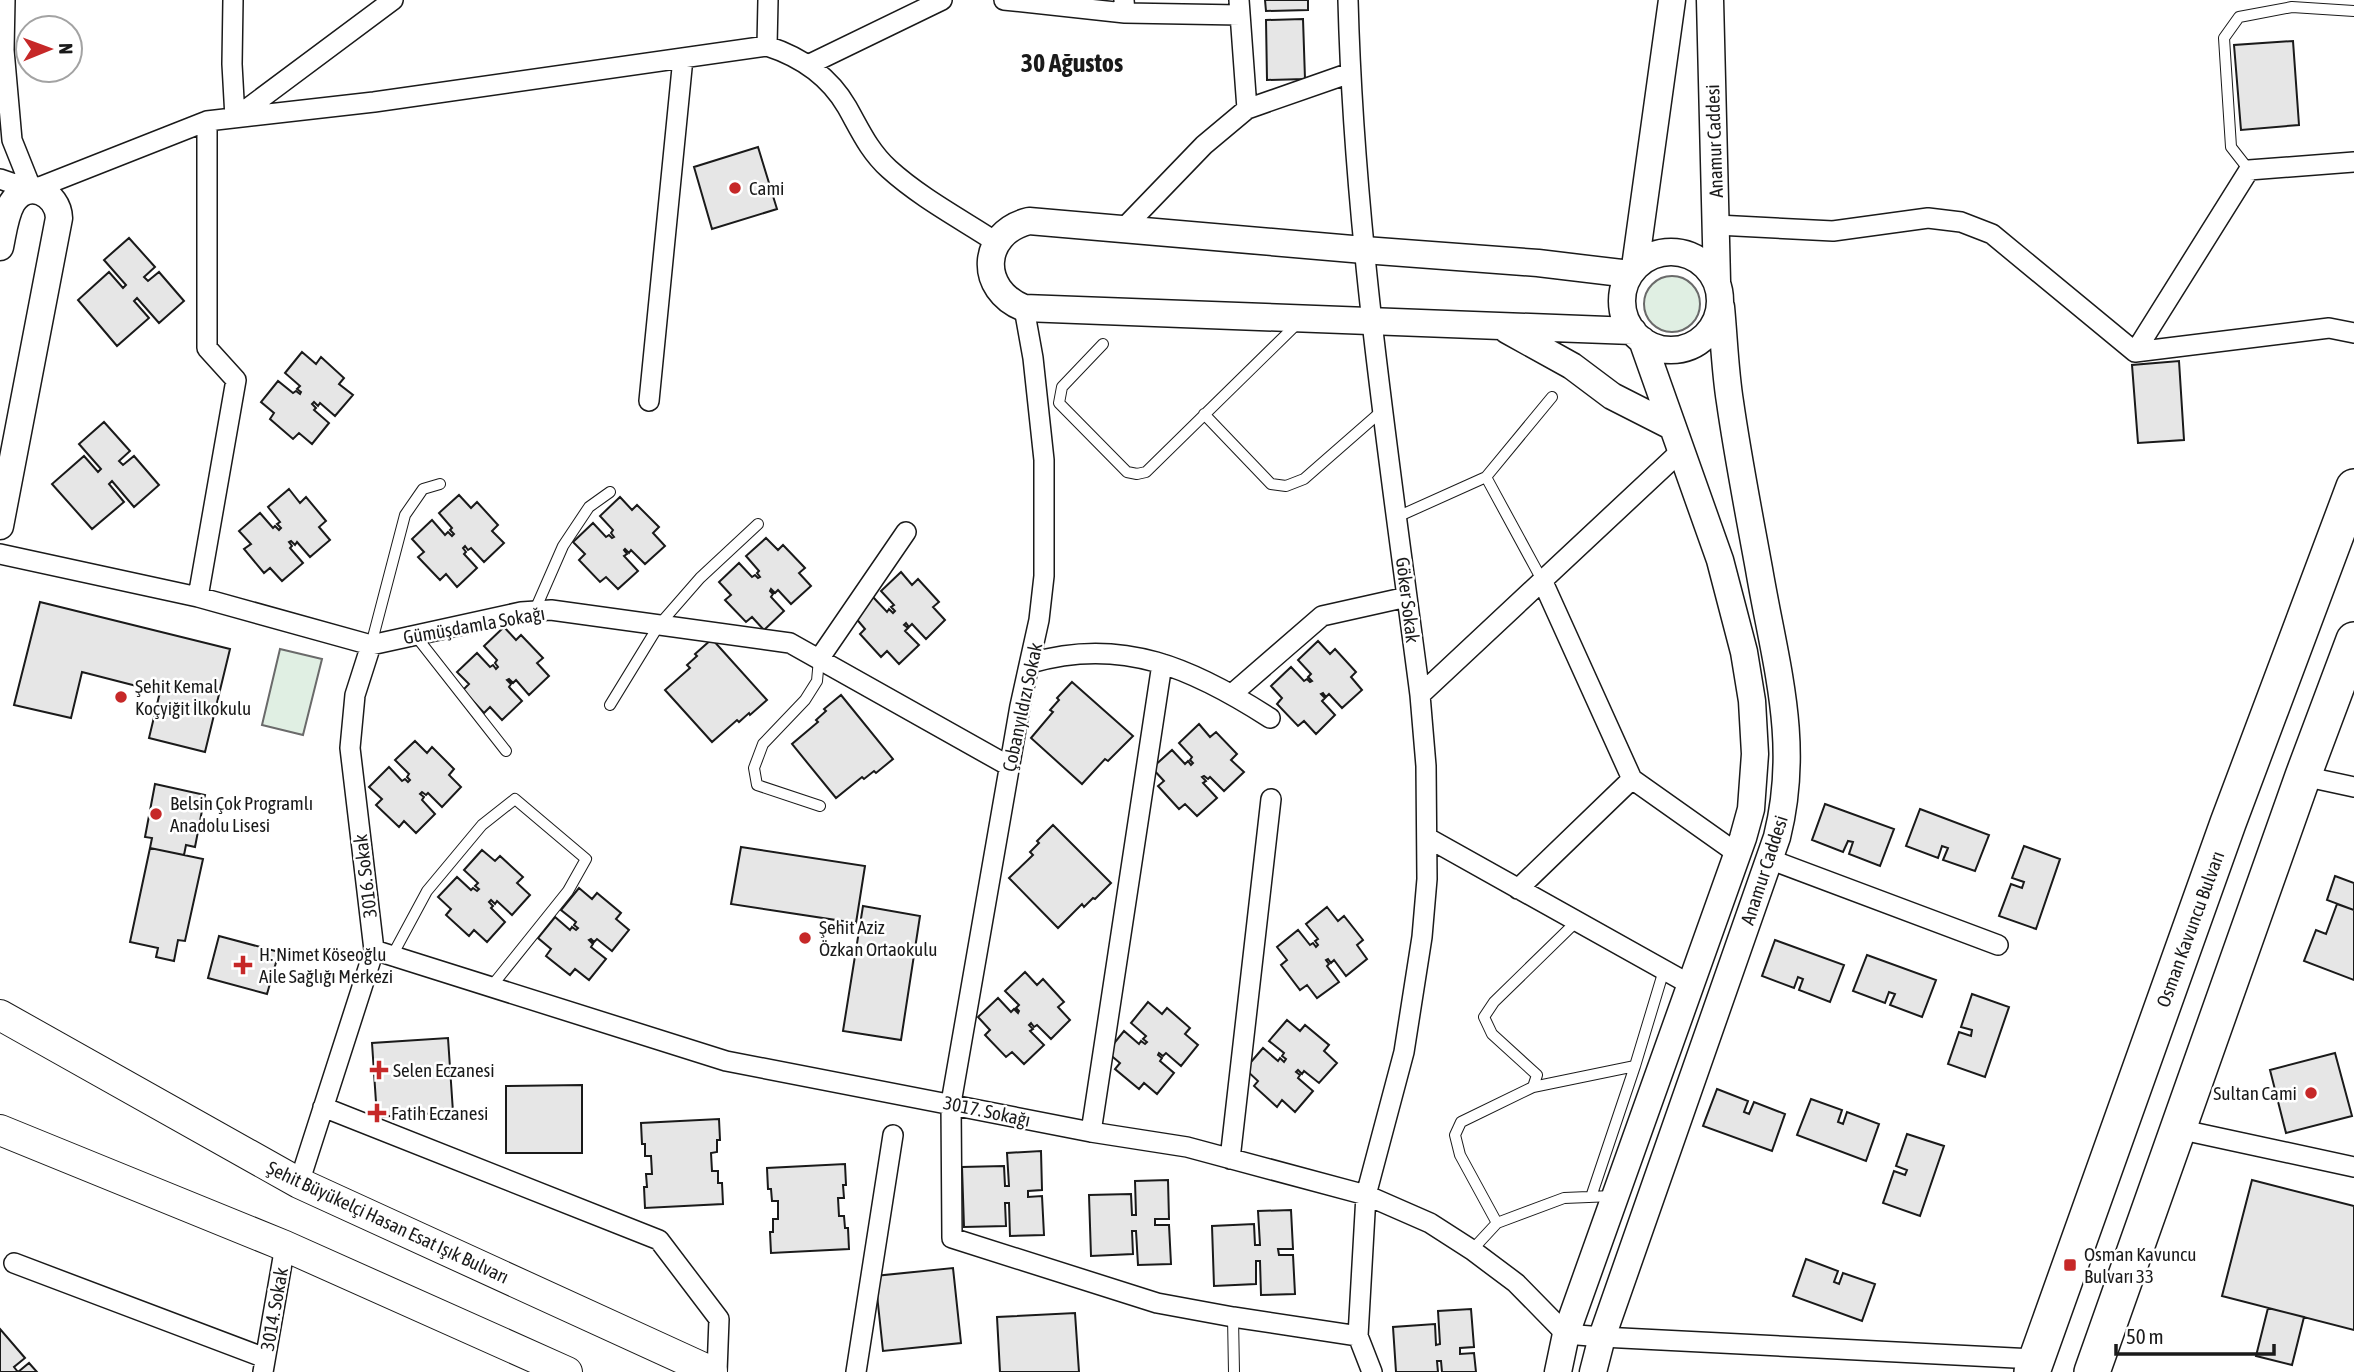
<svg xmlns="http://www.w3.org/2000/svg" width="2354" height="1372" font-family="'Asap Condensed',sans-serif">
<style>
.green{fill:#e0efe3;stroke:#6a6a6a;stroke-width:2}
.building{fill:#e6e6e6;stroke:#1a1a1a;stroke-width:2}
.lines{fill:none;stroke-linecap:round;stroke-linejoin:round}
.lane-casing{stroke:#1a1a1a;stroke-width:12}
.street-casing{stroke:#1a1a1a;stroke-width:22}
.secondary-casing{stroke:#1a1a1a;stroke-width:29}
.primary-casing{stroke:#1a1a1a;stroke-width:32}
.highway-casing{stroke:#1a1a1a;stroke-width:38}
.lane{stroke:#fff;stroke-width:10}
.street{stroke:#fff;stroke-width:19}
.secondary{stroke:#fff;stroke-width:26}
.primary{stroke:#fff;stroke-width:30}
.highway{stroke:#fff;stroke-width:35}
.poi-dot{fill:#c62828;stroke:#fff;stroke-width:2.5}
.labels{text-anchor:middle;dominant-baseline:central;stroke-width:5;stroke-linejoin:round;paint-order:stroke}
.street-label{font-size:19px;fill:#1a1a1a;stroke:#fff}
.poi-label{font-size:19px;fill:#1a1a1a;stroke:#fff;text-anchor:start}
.district-label{font-size:26px;font-weight:bold;fill:#1a1a1a;stroke:#fff}
</style>
<rect width="100%" height="100%" fill="#fff"/>
<path class="green" d="M1644 304a28 28 0 1 1 56 0a28 28 0 1 1-56 0Z
M280,649l42,10 -19,76 -41,-10z"/>
<path class="building" d="M1265,0h43v10l-42,1z
M1303,19l2,60 -38,1 -1,-60z
M2293,41l6,84 -58,5 -7,-85z
M758,147l19,62 -65,20 -18,-62z
M129,238l26,29 -11,10 4,4 11,-9 25,29 -25,22 -22,-25 -3,3 15,17 -32,28 -39,-46 31,-28 14,16 3,-3 -22,-25z
M302,352l14,12 5,-7 23,21 -5,6 14,11 -18,21 -15,-13 -2,3 -4,-4 -2,2 4,4 -2,2 15,13 -17,21 -13,-11 -6,6 -23,-20 4,-6 -13,-11 17,-21 15,12 3,-2 4,3 1,-2 -4,-3 3,-3 -15,-13z
M2179,361l5,79 -46,3 -6,-78z
M104,422l26,29 -11,10 4,4 11,-9 25,29 -25,22 -22,-26 -3,3 15,18 -32,27 -40,-45 32,-28 14,16 3,-3 -22,-25z
M289,489l11,14 6,-6 20,24 -7,6 11,13 -20,17 -13,-15 -2,3 -4,-4 -2,1 3,4 -2,2 13,15 -21,18 -12,-13 -6,5 -20,-24 7,-5 -12,-13 21,-18 13,15 2,-2 4,4 2,-2 -4,-4 3,-2 -12,-15z
M459,495l12,13 6,-6 21,23 -6,6 12,12 -20,19 -13,-14 -3,2 -3,-4 -2,2 3,4 -2,2 13,14 -20,19 -11,-13 -6,6 -22,-23 6,-5 -12,-13 20,-19 13,15 3,-3 4,4 2,-2 -4,-4 2,-2 -13,-15z
M620,497l12,13 5,-5 22,22 -6,6 12,13 -20,18 -14,-14 -2,3 -4,-4 -1,1 3,4 -3,2 14,15 -20,18 -12,-12 -6,5 -21,-22 6,-6 -12,-12 20,-19 13,14 3,-2 3,3 2,-1 -3,-4 2,-3 -13,-14z
M766,538l12,12 5,-5 22,23 -6,5 12,13 -20,18 -13,-14 -3,3 -4,-4 -1,2 3,3 -2,3 13,14 -20,19 -12,-13 -6,5 -21,-22 6,-5 -12,-13 20,-19 13,14 3,-2 3,3 2,-1 -3,-4 2,-2 -13,-15z
M901,572l11,13 6,-6 21,23 -6,5 12,13 -19,19 -14,-15 -3,3 -3,-4 -2,2 4,3 -3,3 14,14 -20,19 -12,-13 -6,6 -21,-23 5,-5 -11,-13 19,-19 14,15 2,-3 4,4 2,-2 -4,-4 3,-2 -13,-14z
M40,602l190,47 -25,103 -56,-14 11,-46 -78,-20 -11,46 -57,-13z
M504,627l12,13 5,-5 22,23 -6,5 12,13 -20,19 -13,-15 -3,3 -4,-4 -2,1 4,4 -2,3 13,14 -20,19 -12,-13 -6,6 -21,-23 6,-6 -12,-12 20,-19 13,14 3,-2 3,4 2,-2 -3,-4 2,-3 -13,-14z
M712,639l55,61 -17,15 -1,-2 -10,9 -2,-2 -25,22 -47,-52 25,-22 -3,-3 10,-9 -2,-2z
M1318,641l12,13 5,-5 21,23 -5,5 11,13 -20,18 -13,-14 -3,3 -3,-4 -2,1 4,4 -3,3 13,14 -19,19 -12,-13 -6,5 -21,-22 5,-6 -11,-12 20,-19 13,14 3,-2 3,3 2,-1 -4,-4 3,-3 -13,-14z
M1072,682l61,54 -25,25 -3,-2 -23,25 -51,-46 22,-26 -3,-2 9,-10 -2,-2z
M841,695l52,64 -17,14 -2,-2 -10,8 -2,-2 -26,21 -44,-54 26,-22 -2,-2 10,-9 -2,-2z
M1199,724l11,13 6,-5 21,22 -6,6 13,12 -20,19 -14,-14 -2,2 -4,-3 -2,1 4,4 -3,2 14,15 -20,18 -12,-12 -6,5 -21,-23 6,-5 -12,-13 20,-18 13,14 3,-3 3,4 2,-2 -3,-3 2,-3 -13,-14z
M415,741l12,12 5,-6 22,22 -5,6 12,12 -19,20 -14,-14 -2,2 -4,-3 -2,2 4,3 -2,3 13,14 -19,19 -12,-12 -5,6 -23,-22 6,-6 -13,-12 20,-20 13,14 3,-2 3,3 2,-2 -3,-3 2,-3 -14,-14z
M155,784l50,11 -10,52 -9,-2 -2,10 -34,-7 2,-10 -7,-1z
M1825,804l69,25 -14,37 -31,-12 4,-12 -5,-1 -5,11 -31,-12z
M1920,809l69,26 -14,36 -32,-11 5,-12 -6,-2 -4,12 -32,-12z
M1053,825l58,58 -16,16 -2,-1 -9,9 -2,-3 -24,24 -49,-50 24,-23 -3,-3 9,-9 -2,-2z
M2024,846l36,13 -24,70 -37,-13 12,-32 11,4 2,-6 -12,-4z
M741,847l124,19 -9,57 -125,-19z
M150,848l53,11 -18,82 -7,-1 -4,21 -18,-4 2,-9 -28,-6z
M482,850l13,11 5,-5 23,21 -6,6 13,12 -18,20 -15,-14 -2,3 -4,-4 -2,2 4,4 -2,2 14,14 -18,20 -13,-12 -5,6 -23,-21 5,-6 -13,-12 19,-20 14,13 2,-2 4,3 2,-2 -4,-3 3,-3 -14,-13z
M2335,876l19,7v27l-27,-10z
M579,888l13,11 5,-6 24,20 -5,6 13,11 -17,21 -15,-12 -3,3 -3,-3 -2,1 4,4 -2,3 15,12 -17,21 -14,-11 -5,6 -24,-19 5,-7 -13,-11 17,-21 15,13 2,-3 4,3 2,-2 -4,-3 2,-3 -15,-12z
M2337,904l17,6v70l-50,-19 12,-31 10,4z
M863,906l57,10 -19,124 -58,-9z
M1327,907l11,14 6,-5 19,24 -6,5 10,14 -21,17 -12,-16 -3,3 -3,-4 -2,1 3,4 -2,2 12,16 -22,16 -10,-13 -7,5 -19,-25 6,-5 -10,-13 21,-17 12,15 3,-2 3,4 2,-2 -3,-4 3,-2 -12,-15z
M219,936l60,16 -12,42 -59,-16z
M1775,940l69,25 -14,37 -31,-12 4,-11 -5,-2 -4,11 -32,-12z
M1867,955l69,25 -14,37 -32,-12 5,-11 -6,-2 -4,11 -32,-12z
M1025,972l12,13 6,-6 21,23 -6,5 12,13 -19,19 -14,-14 -3,2 -3,-4 -2,2 4,4 -3,2 14,14 -20,19 -12,-12 -6,5 -21,-22 5,-5 -12,-13 20,-19 13,14 3,-3 4,4 1,-2 -3,-3 3,-3 -14,-14z
M1972,994l37,13 -24,70 -37,-13 11,-32 12,4 1,-6 -11,-3z
M1148,1002l14,12 5,-6 23,20 -5,6 13,11 -17,21 -15,-13 -3,3 -4,-3 -1,2 4,3 -2,3 14,12 -17,21 -13,-11 -5,6 -24,-20 5,-6 -13,-11 17,-21 15,13 2,-3 4,3 2,-2 -4,-3 3,-3 -15,-13z
M1287,1020l13,11 5,-6 24,20 -5,6 13,12 -18,20 -15,-12 -2,3 -4,-4 -2,2 4,3 -2,3 15,13 -18,21 -13,-12 -5,7 -23,-21 4,-5 -13,-12 18,-21 15,13 2,-3 4,4 2,-3 -4,-3 2,-3 -15,-12z
M448,1038l5,74 -76,5 -5,-74z
M2335,1053l17,63 -66,17 -16,-63z
M582,1085v68h-76v-67z
M1717,1089l31,12 -4,11 5,2 5,-12 31,12 -13,37 -69,-25z
M1811,1099l31,11 -4,12 5,2 4,-12 32,12 -13,37 -69,-26z
M719,1119l1,21h-3v12l-6,1 1,18h6v12h4l1,21 -78,4 -1,-21h3l-1,-13h6l-1,-18h-6v-12h-3l-1,-21z
M1907,1134l37,12 -24,70 -37,-13 11,-32 11,4 2,-5 -11,-4z
M1041,1151l1,39 -14,1v6l14,-1 2,39 -34,1 -1,-33h-4l1,23 -42,1 -2,-60 42,-1 1,20h4l-2,-33z
M845,1164l1,21h-3l1,13h-6l1,18h5l1,12h3l1,21 -78,4 -1,-21h3v-13h5v-18h-6l-1,-12h-3l-1,-21z
M1168,1180l1,39h-14v6h14l2,39 -33,1 -2,-34h-4l1,23 -42,2 -2,-61 42,-1 1,21h4l-1,-34z
M2252,1180l102,26v124l-132,-34z
M1291,1210l2,39h-15l1,6h14l2,39 -34,1 -1,-34h-4v23l-42,2 -2,-60 42,-2 1,21h5l-2,-34z
M1806,1259l32,12 -4,11 5,2 4,-11 32,11 -13,37 -69,-25z
M953,1268l8,75 -78,8 -8,-75z
M2268,1308l36,9 -12,48 -36,-9z
M1471,1309l3,38 -14,1v6l14,-1 2,19h-34l-1,-11h-4l1,11h-42l-3,-45 42,-3 1,21 4,-1 -2,-33z
M1075,1313l4,59h-79l-3,-55z
M0,1329l25,29 -11,9 4,5 11,-9 8,9h-37z"/>
<g class="lines">
<g class="lane-casing">
<path id="lane" d="M2249,170l-18,-23 -7,-109 15,-21 53,-10 62,4
M1103,344l-41,43 -3,16 68,69 10,2 9,-2 153,-150
M1204,414l67,70 15,2 18,-7 80,-70
M1486,477l56,103
M1397,517l89,-40 66,-80
M535,610l28,-64 26,-39 21,-15
M415,635l91,116
M371,645l34,-130 18,-26 17,-5
M819,659l-2,22 -12,19 -42,44 -9,24 3,17 63,21
M610,705l49,-80 41,-47 58,-54
M392,956l35,-65 55,-66 33,-26 71,60 -18,32 -77,96
M1533,1087l102,-21
M1591,1197l44,-131 29,-96
M1497,1223l-37,-68 -5,-20 6,-13 72,-35 4,-12 -45,-41 -8,-17 10,-15 83,-81
M1472,1250l25,-27 67,-25 49,-2
M1233,1317l1,55"/>
</g>
<g class="street-casing">
<path id="street" d="M5,0l-1,50 8,90 20,50
M233,0l-1,64 3,54
M1004,0l121,13
M1124,0l1,13 115,2
M1239,0l8,109
M1348,0c6,233 42,464 72,695l6,71 1,113 -5,58 -18,115 -38,143 -8,141 14,36
M767,46l1,-46
M808,65l134,-65
M236,117l157,-117
M0,179l32,11 175,-69 167,-19 393,-56c34,11 62,30 80,61 13,23 22,44 42,62 32,29 72,50 107,73
M1717,225l116,6 95,-13 33,4 31,12 143,118 194,-24 25,5
M1123,229l81,-84 43,-36 103,-36
M1024,308l9,50 11,102v116l-5,44 -19,86 -69,397 1,135 205,65 76,14 125,19
M2135,352l114,-182 105,-8
M649,401l34,-343
M0,554l198,43 173,48 150,-33 30,-2 239,33 219,123
M198,597l38,-217 -29,-32v-227
M819,659l87,-127
M1031,663c91,-27 163,6 239,55
M1232,694l90,-78 85,-19
M1420,695l262,-245
M2303,776l51,11
M1632,779l106,75
M1428,838l263,147
M1769,859l229,86
M1518,889l114,-110 -90,-199
M374,950l352,111 365,71 96,15 179,48 64,28 42,27 44,33 50,51 36,3 434,22
M323,1107l336,133 60,79 -2,53
M2178,1129l176,38
M1091,1132l71,-468
M1230,1159l41,-360
M299,1183l75,-233 -24,-202 5,-53 16,-50
M14,1263l251,95
M263,1372l22,-126
M856,1372l37,-237"/>
</g>
<g class="secondary-casing">
<path id="secondary" d="M1710,0l7,281
M0,247c3,-14 5,-32 12,-44 15,-25 46,-10 47,15l-59,308
M1622 301a49 49 0 1 1 98 0a49 49 0 1 1-98 0Z
M1635,267l37,-267
M1630,274l-92,-11 -174,-13 -335,-29c-49,12 -51,69 -5,87l609,23
M1507,330l65,36 40,30 59,30
M1558,1372l8,-38 177,-496 8,-29 4,-55 -3,-53 -8,-49 -24,-92 -78,-220
M1593,1372l9,-35 175,-500c24,-96 -2,-174 -18,-268 -10,-55 -21,-111 -29,-167 -5,-31 -6,-64 -9,-95"/>
</g>
<g class="primary-casing">
<path id="primary" d="M0,1015l299,168 413,189
M0,1130l285,116 282,126"/>
</g>
<g class="highway-casing">
<path id="highway" d="M2032,1372l196,-549 126,-336
M2092,1372l211,-596 51,-136"/>
</g>
<use href="#lane" class="lane"/>
<use href="#street" class="street"/>
<use href="#secondary" class="secondary"/>
<use href="#primary" class="primary"/>
<use href="#highway" class="highway"/>
</g>
<g class="poi-dot">
<circle cx="735" cy="188" r="7"/>
<circle cx="121" cy="697" r="7"/>
<circle cx="156" cy="814" r="7"/>
<circle cx="805" cy="938" r="7"/>
<path d="M239.5 954.5h7v7h7v7h-7v7h-7v-7h-7v-7h7z"/>
<path d="M375.5 1059.5h7v7h7v7h-7v7h-7v-7h-7v-7h7z"/>
<circle cx="2311" cy="1093" r="7"/>
<path d="M373.5 1102.5h7v7h7v7h-7v7h-7v-7h-7v-7h7z"/>
<rect x="2063" y="1258" width="14" height="14" rx="3.5"/>
</g>
<g class="labels">
<g class="street-label">
<text transform="translate(1714 141) rotate(-92)">Anamur Caddesi</text>
<text transform="translate(1408 600) rotate(83)">Göker Sokak</text>
<text transform="translate(474 625) rotate(-10)">Gümüşdamla Sokağı</text>
<text transform="translate(1022 707) rotate(-78)">Çobanyıldızı Sokak</text>
<text transform="translate(1764 870) rotate(-72)">Anamur Caddesi</text>
<text transform="translate(365 876) rotate(-97)">3016. Sokak</text>
<text transform="translate(2190 929) rotate(-70)">Osman Kavuncu Bulvarı</text>
<text transform="translate(987 1111) rotate(12)">3017. Sokağı</text>
<text transform="translate(388 1222) rotate(25)">Şehit Büyükelçi Hasan Esat Işık Bulvarı</text>
<text transform="translate(274 1309) rotate(-80)">3014. Sokak</text>
</g>
<g class="poi-label">
<text x="749" y="188">Cami</text>
<text x="135" y="686">Şehit Kemal<tspan x="135" dy="22">Koçyiğit İlkokulu</tspan></text>
<text x="170" y="803">Belsin Çok Programlı<tspan x="170" dy="22">Anadolu Lisesi</tspan></text>
<text x="819" y="927">Şehit Aziz<tspan x="819" dy="22">Özkan Ortaokulu</tspan></text>
<text x="259" y="954">H. Nimet Köseoğlu<tspan x="259" dy="22">Aile Sağlığı Merkezi</tspan></text>
<text x="393" y="1070">Selen Eczanesi</text>
<text x="2297" y="1093" text-anchor="end">Sultan Cami</text>
<text x="391" y="1113">Fatih Eczanesi</text>
<text x="2084" y="1254">Osman Kavuncu<tspan x="2084" dy="22">Bulvarı 33</tspan></text>
</g>
<g class="district-label">
<text x="1072" y="63">30 Ağustos</text>
</g>
</g>
<g transform="translate(49 49) rotate(89)"><circle r="33" fill="#ffffff" stroke="#a3a3a3" stroke-width="2"/>
<path d="M0-5L12 26L0 18L-12 26Z" fill="#c62828"/>
<text y="-10" font-size="19" font-weight="bold" text-anchor="middle" fill="#1a1a1a">N</text>
</g>
<path d="M2116 1344v10h158v-10" fill="none" stroke="#1a1a1a" stroke-width="3.5"/>
<text x="2126" y="1344" font-size="21" fill="#1a1a1a" stroke="#ffffff" stroke-width="5" paint-order="stroke">50 m</text>
</svg>
